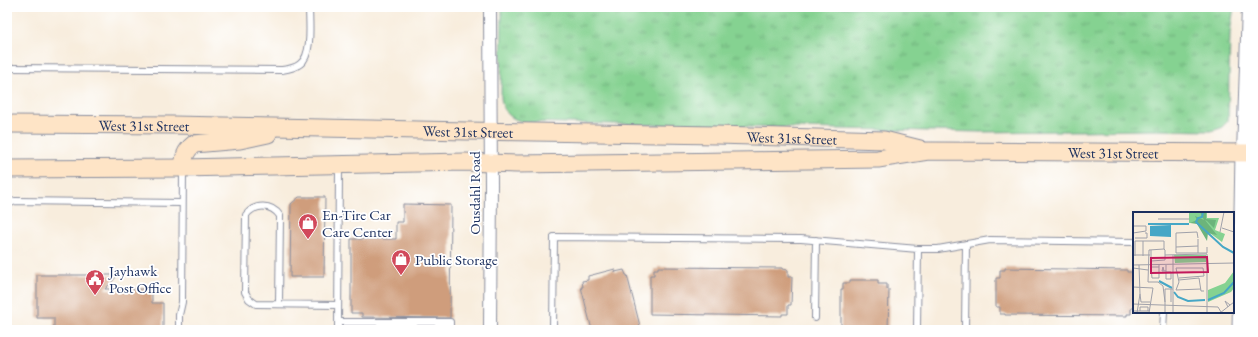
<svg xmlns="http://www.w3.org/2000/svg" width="1258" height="337" font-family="'EB Garamond',serif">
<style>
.grass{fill:url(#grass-tufts);stroke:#508078}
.building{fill:#cf9d7c}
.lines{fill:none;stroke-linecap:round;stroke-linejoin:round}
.service-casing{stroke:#8a8e9e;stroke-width:8}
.minor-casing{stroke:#8a8e9e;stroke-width:14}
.tertiary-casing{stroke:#8a8e9e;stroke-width:17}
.secondary-casing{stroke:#8a8e9e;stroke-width:19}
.service{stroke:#fff;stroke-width:6}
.minor{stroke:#fff;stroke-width:12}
.tertiary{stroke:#fff;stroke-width:15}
.secondary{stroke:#fee4c6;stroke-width:17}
.labels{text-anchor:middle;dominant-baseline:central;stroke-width:3.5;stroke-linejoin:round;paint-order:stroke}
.street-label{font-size:15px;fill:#1b2f5e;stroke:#fff}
.poi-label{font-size:15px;fill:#1b2f5e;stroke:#fff;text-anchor:start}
.inset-river{fill:none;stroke:#46a7c6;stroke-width:2}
.inset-road{fill:none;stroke:#a0a1aa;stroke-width:1}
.view{fill:#c2185b;fill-opacity:0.15;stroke:#c2185b;stroke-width:2}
.inset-edge{fill:none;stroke:#1b2f5e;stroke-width:2}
</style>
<defs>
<pattern id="grass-tufts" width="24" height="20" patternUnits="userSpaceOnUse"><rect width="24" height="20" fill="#85d291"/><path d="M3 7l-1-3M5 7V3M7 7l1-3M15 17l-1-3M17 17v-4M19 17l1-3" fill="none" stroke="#6cab7a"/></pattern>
</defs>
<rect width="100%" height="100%" fill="#fff"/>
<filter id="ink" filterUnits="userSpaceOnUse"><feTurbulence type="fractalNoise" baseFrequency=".025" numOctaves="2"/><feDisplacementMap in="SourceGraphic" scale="8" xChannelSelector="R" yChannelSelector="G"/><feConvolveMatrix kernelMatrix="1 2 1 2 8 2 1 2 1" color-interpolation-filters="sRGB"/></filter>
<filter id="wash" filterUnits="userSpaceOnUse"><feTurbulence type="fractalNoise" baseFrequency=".012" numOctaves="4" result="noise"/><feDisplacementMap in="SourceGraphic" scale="16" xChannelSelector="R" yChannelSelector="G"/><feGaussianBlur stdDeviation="0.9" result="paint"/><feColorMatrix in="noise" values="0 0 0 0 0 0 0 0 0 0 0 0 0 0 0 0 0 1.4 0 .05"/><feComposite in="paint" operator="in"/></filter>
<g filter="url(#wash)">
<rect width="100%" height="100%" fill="#f8eddd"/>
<path class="grass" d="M502,7h732l-4,26 -2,88 -7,7 -10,3 -55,-1 -176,2 -456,-10c-14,-3 -21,-10 -23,-24z"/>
<g id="blocks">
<path class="building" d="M299,197h26l-1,80h-34l1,-73z
M403,204l48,1 -1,113 -88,-1v-4h-11v-74h45v-17h7z
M658,267l124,1v1l6,1v7h4l-1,28h-3v9h-6v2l-132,-2v-39h4v-6h4z
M1005,268l122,2v2h5v8h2v28h-3v6h-4v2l-122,-1v-1h-5v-7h-4v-29h4v-8h5z
M615,269v3l9,-2 2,5h1l14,55h-49l-11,-43h2l-1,-6 6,-1v-4z
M37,275h81l-13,14h47v14h11v27h-109v-12h-17z
M850,280h28v4h9v5h2l-1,41h-47v-41h2v-6h7z"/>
</g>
</g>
<g filter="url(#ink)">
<use href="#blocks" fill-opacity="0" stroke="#8a8e9e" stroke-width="1"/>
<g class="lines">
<g class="service-casing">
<path id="service" d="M7,68l275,2c7,-1 13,-2 18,-6 13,-9 9,-43 9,-57
M7,205l8,-4 167,2
M279,304l1,-88c-9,-13 -25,-12 -34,-1l-1,77 4,7 7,5 82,1
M815,318l1,-78
M338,322h112v8
M179,330v-15l3,-13 1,-132
M338,330l1,-164
M553,330l1,-93 247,2 117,10h20l52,-9 144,2
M917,330l1,-81
M965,330l1,-86
M1163,330l1,-18"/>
</g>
<g class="minor-casing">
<path id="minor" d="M1243,153l5,-146
M490,330l1,-145 -1,-178"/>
</g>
<g class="tertiary-casing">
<path id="tertiary" d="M1240,330l3,-177"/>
</g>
<g class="secondary-casing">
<g id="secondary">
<path id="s1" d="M7,124l166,1 294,6 250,4 167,5 36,9"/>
<path d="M183,168c1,-11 2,-17 11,-24l46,-4 28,-6"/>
<path id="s2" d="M7,169l176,-1 282,-6 52,2 361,-5 50,-8 323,2"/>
</g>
</g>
<use href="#service" class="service"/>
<use href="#minor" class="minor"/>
<use href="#tertiary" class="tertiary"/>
<use href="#secondary" class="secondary"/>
</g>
</g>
<defs>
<g id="shop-pin" transform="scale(1)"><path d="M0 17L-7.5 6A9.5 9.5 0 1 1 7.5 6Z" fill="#d1495b" stroke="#fff"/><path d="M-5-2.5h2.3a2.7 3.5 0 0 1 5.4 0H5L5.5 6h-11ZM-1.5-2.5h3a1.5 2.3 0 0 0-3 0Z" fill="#fff"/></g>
<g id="civic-pin" transform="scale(1)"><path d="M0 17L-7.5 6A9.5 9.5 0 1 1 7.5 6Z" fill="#d1495b" stroke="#fff"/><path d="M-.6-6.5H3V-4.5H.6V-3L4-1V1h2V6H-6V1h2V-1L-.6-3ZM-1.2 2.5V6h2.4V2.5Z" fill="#fff"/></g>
</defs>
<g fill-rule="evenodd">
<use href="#shop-pin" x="308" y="223"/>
<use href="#shop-pin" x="401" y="259"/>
<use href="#civic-pin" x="95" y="279"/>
</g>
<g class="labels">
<g class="street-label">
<text stroke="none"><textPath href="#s1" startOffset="137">West 31st Street</textPath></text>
<text stroke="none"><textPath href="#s1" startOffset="461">West 31st Street</textPath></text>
<text stroke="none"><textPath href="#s1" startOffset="785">West 31st Street</textPath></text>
<text stroke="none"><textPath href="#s2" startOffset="1107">West 31st Street</textPath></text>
<text transform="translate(474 193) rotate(-90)">Ousdahl Road</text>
</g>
<g class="poi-label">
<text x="322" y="214">En-Tire Car<tspan x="322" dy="17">Care Center</tspan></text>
<text x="415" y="259">Public Storage</text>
<text x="109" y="270">Jayhawk<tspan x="109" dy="17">Post Office</tspan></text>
</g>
</g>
<g transform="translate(1133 212)">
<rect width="101" height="101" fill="#f8eddd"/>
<path d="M56,0h18v6h12l-4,12 10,4 -3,8 -15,-11v-8h-18zM41,43h32v7l-31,1zM101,59v17l-3,4 -23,10v-12l17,-7z" fill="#85d291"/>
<path d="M67,0h6v7l10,1 -2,8 -7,-7 -2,-1 12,15 -9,-2 -1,8 -10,-17 -7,-1 7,-3 -2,-4 9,4z" fill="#6cb47b"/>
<path d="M38,13v12l-21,-1v-10z" fill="#46a7c6"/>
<path class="inset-river" d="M70,0l-1,5 -4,1 -2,4 27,25 11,6M15,12h41M26,69l13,7M41,80l4,5 10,4 17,-1M75,88l16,-7 10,-11"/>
<path class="inset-road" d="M25,7h31M0,14h13v5l-13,2M89,16l12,4M87,20l4,-20M2,26h12v-5h-2M65,26l-1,-6 -21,1v20h31v-6M65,27v14M10,29v15M0,34v15M43,35l22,-1M18,38v11l14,-1v-10l-1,-1 -15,1 -1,32h10l5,4 2,16M0,43h17M32,43l42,-1M40,43v58M2,44v-15h29v8M0,53l101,-2M33,53v14h5v-7h-5M26,55h-8l1,11h7v-13M0,56l15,2M31,59l-1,-4 -1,4h4M46,66l25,-2 -1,-8h-27l3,14 -3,8 25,-1M66,66l2,13h3M46,68l20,-2M0,75l20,1 -4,25M38,77v13M7,82l1,8h9M0,92l85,3 3,5M95,95l-3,-6 5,4M0,99h16M7,99v-4h8v4M4,101l3,-19 -1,-29M32,101v-24h8M74,101v-59M87,101l14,-11"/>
<path class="view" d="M74,45l1,15 -57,1v-15z"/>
<rect width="101" height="101" class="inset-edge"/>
</g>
<rect width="1258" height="337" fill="none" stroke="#fff" stroke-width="24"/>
</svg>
